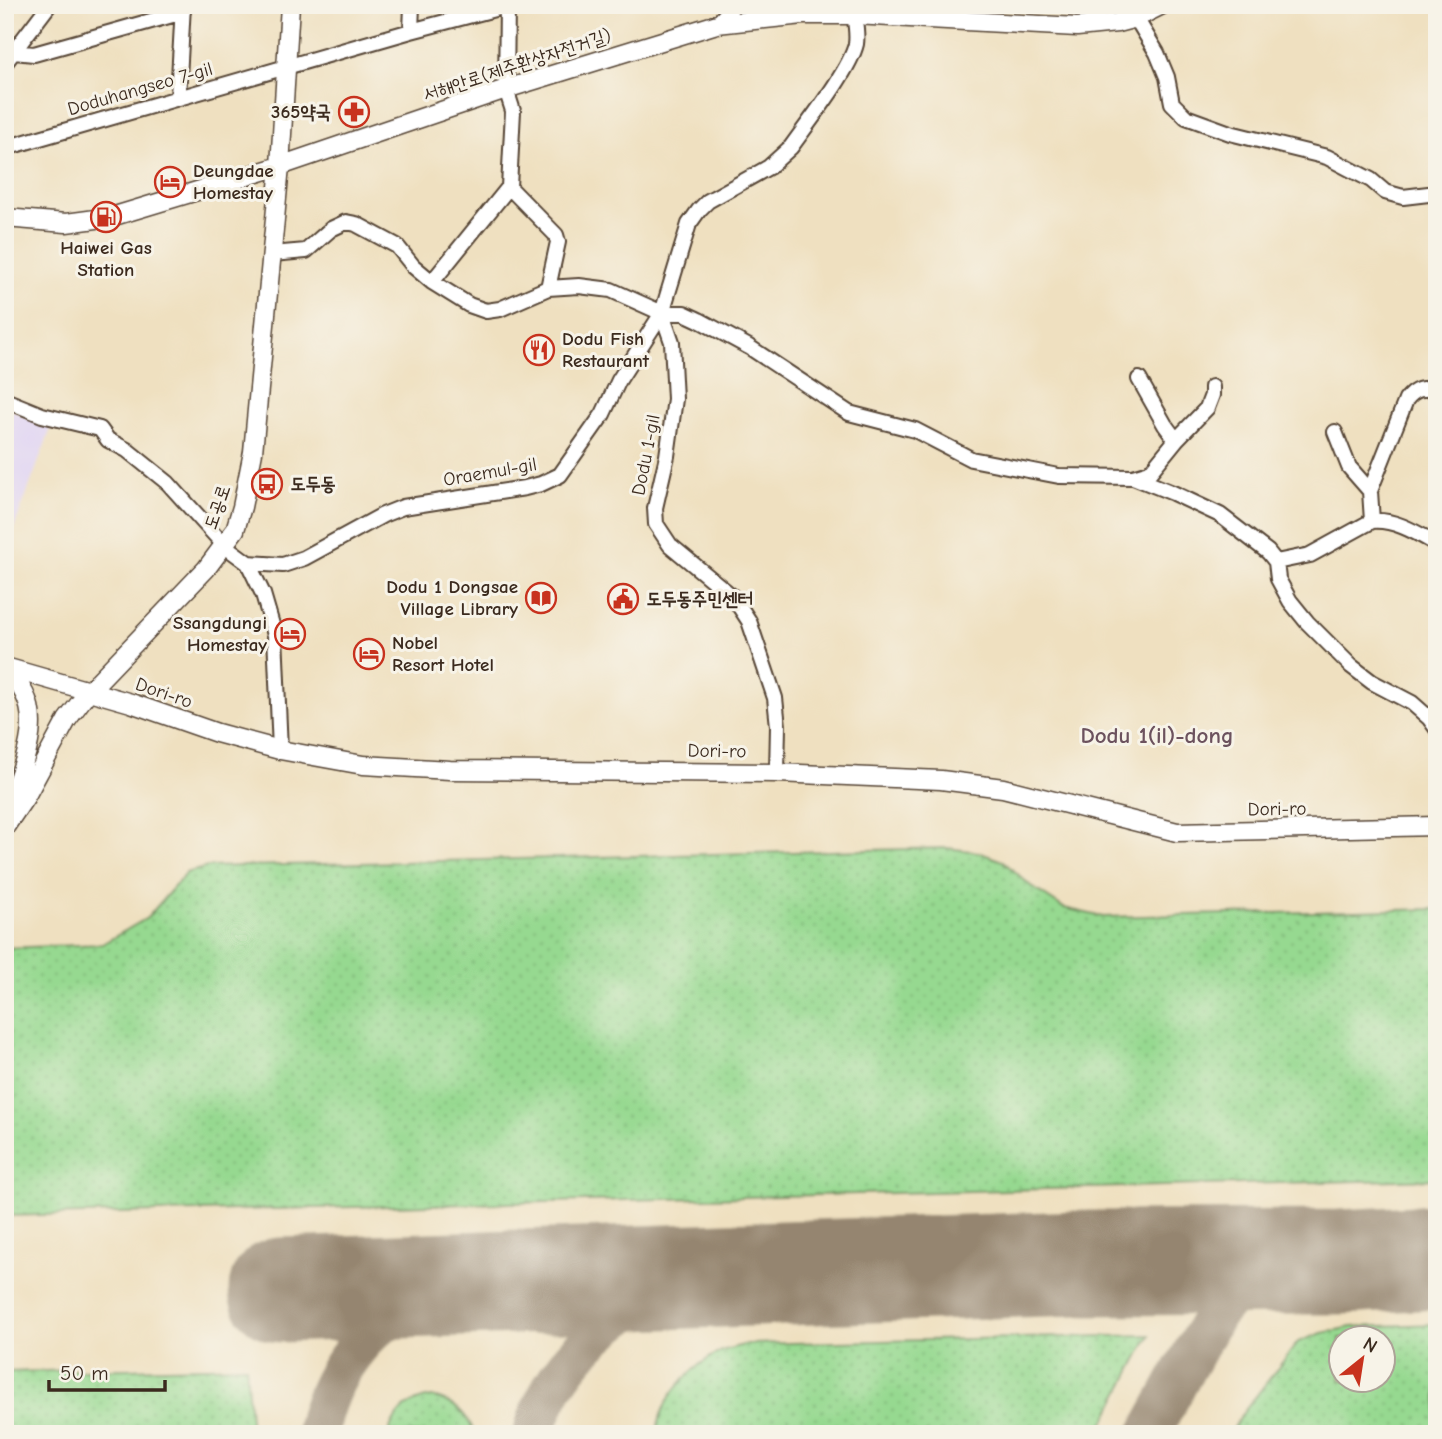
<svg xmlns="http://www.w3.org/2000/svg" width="1442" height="1439" font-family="'Comic Neue','Poor Story',sans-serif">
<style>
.built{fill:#e0d4f4}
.grass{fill:url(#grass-dots);stroke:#688257;stroke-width:2;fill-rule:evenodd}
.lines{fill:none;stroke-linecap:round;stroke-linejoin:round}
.taxiway{stroke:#95856f;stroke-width:42}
.runway{stroke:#95856f;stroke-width:105}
.minor-casing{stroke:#564536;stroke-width:18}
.tertiary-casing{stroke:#564536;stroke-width:21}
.minor{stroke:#fff;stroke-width:14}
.tertiary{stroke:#fff;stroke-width:18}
.labels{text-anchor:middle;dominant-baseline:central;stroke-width:6;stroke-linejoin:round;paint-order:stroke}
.street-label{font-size:19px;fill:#3b2a1e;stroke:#f7f3e8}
.poi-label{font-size:19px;font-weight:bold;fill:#3b2a1e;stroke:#f7f3e8;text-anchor:start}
.quarter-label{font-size:23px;font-weight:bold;fill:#6c525e;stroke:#f7f3e8}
</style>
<defs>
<pattern id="grass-dots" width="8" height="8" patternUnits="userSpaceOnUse" patternTransform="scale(1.75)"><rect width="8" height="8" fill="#96d990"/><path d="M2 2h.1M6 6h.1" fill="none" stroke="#82ba7c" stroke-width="1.8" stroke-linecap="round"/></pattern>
</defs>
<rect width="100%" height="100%" fill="#f7f3e8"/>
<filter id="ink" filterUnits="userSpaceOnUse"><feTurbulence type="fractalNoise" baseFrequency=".0143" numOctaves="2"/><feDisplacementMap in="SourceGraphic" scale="14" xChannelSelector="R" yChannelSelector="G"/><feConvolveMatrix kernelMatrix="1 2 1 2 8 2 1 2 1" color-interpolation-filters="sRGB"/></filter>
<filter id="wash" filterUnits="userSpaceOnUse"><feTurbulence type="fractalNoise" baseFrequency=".00686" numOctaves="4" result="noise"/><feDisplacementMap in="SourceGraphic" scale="28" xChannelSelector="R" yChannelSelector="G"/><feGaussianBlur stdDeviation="1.57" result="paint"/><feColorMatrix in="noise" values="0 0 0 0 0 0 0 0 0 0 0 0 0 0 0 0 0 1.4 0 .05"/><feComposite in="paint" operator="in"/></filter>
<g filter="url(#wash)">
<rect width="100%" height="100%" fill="#efe0c0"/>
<path class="built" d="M5,407l46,21 -46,124z"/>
<path class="grass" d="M947,848l31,4 25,9 29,26 32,21 39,9 334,-8v270l-1432,37v-268l97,-4 45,-26 39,-45 22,-6z
M1437,1324v110h-206l8,-16 59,-76 24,-9 29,-6zM1340,1338h42v42h-42z
M1150,1335l-52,99h-441c2,-35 35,-69 65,-83 8,-3 18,-5 26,-7z
M246,1366l5,68h-246v-62z
M432,1397c22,5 34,15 43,37h-87c8,-23 20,-33 44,-37z"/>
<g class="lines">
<path class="taxiway" d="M317,1434c9,-57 48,-109 100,-134 14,-6 31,-10 46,-15
M534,1434c15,-65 78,-126 140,-146 24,-8 50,-11 74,-14
M1149,1434l65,-119 22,-25 27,-15 18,-5 59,-8"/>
<path class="runway" d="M281,1290l799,-27 260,-1 97,-5"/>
</g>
</g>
<g filter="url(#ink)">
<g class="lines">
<g class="minor-casing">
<path id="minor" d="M507,5l-1,84 7,22 -4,76 47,48 2,7 -10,46
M1136,18l21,35 10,24 5,26 14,14 44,16 97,24 44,23 14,12 18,5 34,-4
M717,24l17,-19
M411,31l1,-26
M14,52l20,2 149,-42
M5,63l44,-58
M178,97l5,-92
M5,148l406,-117 95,-25
M272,254l34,-3 25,-22 15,-7 10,2 41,22 16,20 19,16 37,23 17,6 14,-2 48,-21 31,-2 32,4 51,23h22l15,7 50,27 100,66 66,17 56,29 88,17 74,1 40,16 47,22 48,37 8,10 2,17 12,22 17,21 44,44 21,16 40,21 17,15 8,11
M432,282l77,-95
M662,313l10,29 3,57 -8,57 -12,52 1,16 14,21 64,53 15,23 26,77 3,28 -1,47
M1139,379l26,46 11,15
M5,400l37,15 58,14 8,11 19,10 41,33 57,63 23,17 15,31 12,41 5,115
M1335,432l14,35 21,24
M1133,477l17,-5 26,-32 31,-32 5,-13v-8
M1372,521l-2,-30 36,-91c9,-12 16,-12 31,-11
M1276,562l34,-7 62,-34c23,-2 45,12 65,23
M248,563l35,2 21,-7 79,-43 20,-8 122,-19 16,-4 19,-9 43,-61 16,-34 43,-67 27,-89 10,-14 9,-9 61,-34 22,-20c17,-24 59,-77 65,-103 2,-13 -2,-26 -3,-39"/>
</g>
<g class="tertiary-casing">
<path id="tertiary" d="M5,218l61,5 45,-6 169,-51 226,-77 211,-65 86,-9h51l223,12 40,-4 19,-5 26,-13
M5,667l126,36 86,30 63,17 83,15 87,5 327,3 164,7 62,8 174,44 260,-6
M5,671c50,38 15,97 0,144
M5,827l21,-31 41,-76 21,-28 118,-123 29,-39 7,-23 11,-55 27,-286 10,-161"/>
</g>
<use href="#minor" class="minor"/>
<use href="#tertiary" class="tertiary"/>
</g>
</g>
<defs>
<g id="pharmacy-ring" transform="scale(1.575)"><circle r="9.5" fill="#f7f3e8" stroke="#c8321e" stroke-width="1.5"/><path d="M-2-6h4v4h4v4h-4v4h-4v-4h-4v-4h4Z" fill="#c8321e"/></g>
<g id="hotel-ring" transform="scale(1.575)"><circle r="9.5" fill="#f7f3e8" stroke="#c8321e" stroke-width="1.5"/><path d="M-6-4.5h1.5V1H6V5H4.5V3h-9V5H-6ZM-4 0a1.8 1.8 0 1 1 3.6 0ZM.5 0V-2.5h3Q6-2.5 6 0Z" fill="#c8321e"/></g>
<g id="fuel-ring" transform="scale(1.575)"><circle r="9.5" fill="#f7f3e8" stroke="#c8321e" stroke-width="1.5"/><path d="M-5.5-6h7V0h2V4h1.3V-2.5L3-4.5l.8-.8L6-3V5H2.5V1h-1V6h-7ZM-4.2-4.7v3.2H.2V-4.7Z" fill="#c8321e"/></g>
<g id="restaurant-ring" transform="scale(1.575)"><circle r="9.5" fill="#f7f3e8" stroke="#c8321e" stroke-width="1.5"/><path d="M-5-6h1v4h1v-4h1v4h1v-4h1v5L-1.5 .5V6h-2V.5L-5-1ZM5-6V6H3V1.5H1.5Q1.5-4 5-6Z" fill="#c8321e"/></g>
<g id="bus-ring" transform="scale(1.575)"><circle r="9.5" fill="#f7f3e8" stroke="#c8321e" stroke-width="1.5"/><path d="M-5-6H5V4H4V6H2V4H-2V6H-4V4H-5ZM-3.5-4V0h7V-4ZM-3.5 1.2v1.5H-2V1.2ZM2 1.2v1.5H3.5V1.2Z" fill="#c8321e"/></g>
<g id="library-ring" transform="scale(1.575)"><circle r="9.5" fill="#f7f3e8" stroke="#c8321e" stroke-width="1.5"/><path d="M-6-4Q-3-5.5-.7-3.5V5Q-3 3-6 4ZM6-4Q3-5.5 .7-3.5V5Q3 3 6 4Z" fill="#c8321e"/></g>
<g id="civic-ring" transform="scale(1.575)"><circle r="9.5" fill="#f7f3e8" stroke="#c8321e" stroke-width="1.5"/><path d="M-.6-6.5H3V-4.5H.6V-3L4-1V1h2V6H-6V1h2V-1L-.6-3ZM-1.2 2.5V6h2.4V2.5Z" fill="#c8321e"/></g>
</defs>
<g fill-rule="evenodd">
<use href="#pharmacy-ring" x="354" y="112"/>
<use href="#hotel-ring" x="170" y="182"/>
<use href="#fuel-ring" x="106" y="217"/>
<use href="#restaurant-ring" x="539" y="350"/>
<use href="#bus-ring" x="267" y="484"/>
<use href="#library-ring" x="541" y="598"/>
<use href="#civic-ring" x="623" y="599"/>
<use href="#hotel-ring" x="290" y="634"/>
<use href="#hotel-ring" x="369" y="654"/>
</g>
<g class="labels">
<g class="street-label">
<text transform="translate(517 65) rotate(-18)">서해안로(제주환상자전거길)</text>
<text transform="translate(140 89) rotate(-16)">Doduhangseo 7-gil</text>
<text transform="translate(646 455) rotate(-79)">Dodu 1-gil</text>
<text transform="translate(490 472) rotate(-10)">Oraemul-gil</text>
<text transform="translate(217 507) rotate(-71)">도공로</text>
<text transform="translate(164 693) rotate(19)">Dori-ro</text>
<text transform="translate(717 751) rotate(1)">Dori-ro</text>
<text transform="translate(1277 809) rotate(-1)">Dori-ro</text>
</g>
<g class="poi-label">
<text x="331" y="112" text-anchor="end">365약국</text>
<text x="193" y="171">Deungdae<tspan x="193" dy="22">Homestay</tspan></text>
<text x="106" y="248" text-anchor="middle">Haiwei Gas<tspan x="106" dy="22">Station</tspan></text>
<text x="562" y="339">Dodu Fish<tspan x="562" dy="22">Restaurant</tspan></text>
<text x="290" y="484">도두동</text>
<text x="518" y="587" text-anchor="end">Dodu 1 Dongsae<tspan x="518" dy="22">Village Library</tspan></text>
<text x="646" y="599">도두동주민센터</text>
<text x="267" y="623" text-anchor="end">Ssangdungi<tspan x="267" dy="22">Homestay</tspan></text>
<text x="392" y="643">Nobel<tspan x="392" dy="22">Resort Hotel</tspan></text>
</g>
<g class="quarter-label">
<text x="1157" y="735">Dodu 1(il)-dong</text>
</g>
</g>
<rect width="1442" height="1439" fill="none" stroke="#f7f3e8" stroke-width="28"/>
<g transform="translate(1362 1359) rotate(30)"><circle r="33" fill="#f7f3e8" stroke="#aca397" stroke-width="2"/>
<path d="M0-5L12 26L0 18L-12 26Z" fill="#c8321e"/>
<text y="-10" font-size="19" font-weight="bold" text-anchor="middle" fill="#3b2a1e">N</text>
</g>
<path d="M49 1380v10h116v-10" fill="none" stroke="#3b2a1e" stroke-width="3.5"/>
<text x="60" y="1380" font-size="21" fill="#3b2a1e" stroke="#f7f3e8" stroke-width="5" paint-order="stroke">50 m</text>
</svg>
